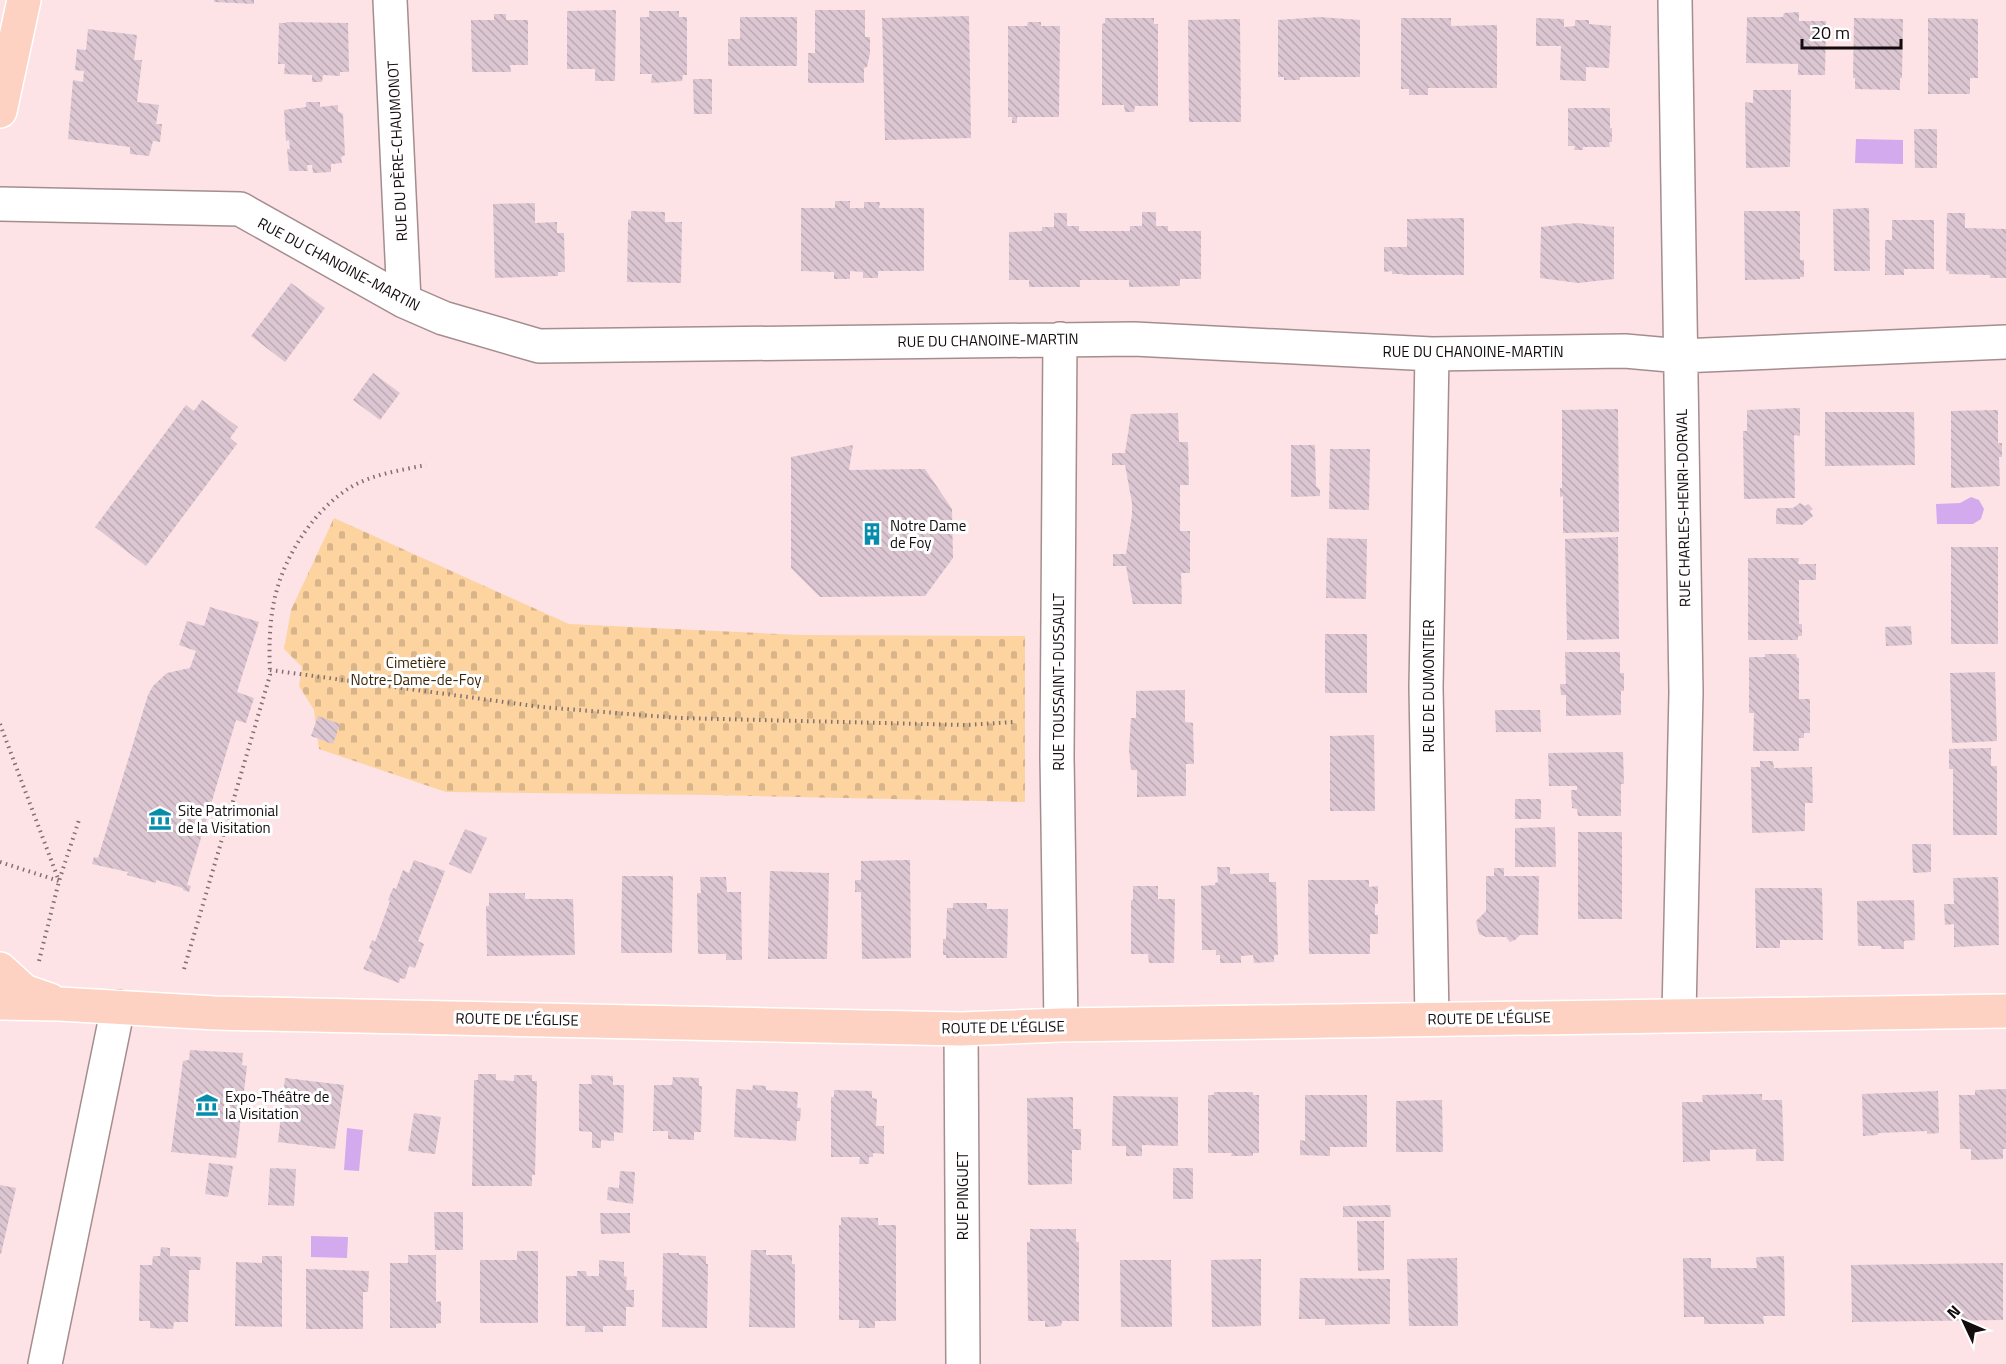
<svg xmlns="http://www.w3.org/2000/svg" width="2006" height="1364" font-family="'Titillium Web',sans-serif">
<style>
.cemetery{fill:url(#cemetery-stones)}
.water{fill:#d3aaed}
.building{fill:url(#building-back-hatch)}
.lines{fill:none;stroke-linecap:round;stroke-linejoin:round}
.minor-casing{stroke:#a58d8f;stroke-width:36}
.major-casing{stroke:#fff;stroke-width:36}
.path{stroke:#807071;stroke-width:4;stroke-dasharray:1.5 4.5;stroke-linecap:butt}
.minor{stroke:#fff;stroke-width:33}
.major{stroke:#fdd2c2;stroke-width:33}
.labels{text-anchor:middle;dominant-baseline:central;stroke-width:6;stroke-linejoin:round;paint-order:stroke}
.street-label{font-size:15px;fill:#130b0c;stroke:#fff}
.poi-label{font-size:15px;fill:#130b0c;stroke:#fff;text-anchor:start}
.park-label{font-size:15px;fill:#3a2507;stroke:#fff}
</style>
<defs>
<pattern id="cemetery-stones" width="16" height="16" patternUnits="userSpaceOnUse" patternTransform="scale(1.5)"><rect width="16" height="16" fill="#fdd3a0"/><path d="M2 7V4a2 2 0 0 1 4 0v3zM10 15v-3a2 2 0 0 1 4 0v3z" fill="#d8b489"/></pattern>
<pattern id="building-back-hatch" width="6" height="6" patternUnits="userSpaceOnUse" patternTransform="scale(1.5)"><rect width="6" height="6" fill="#dbc6d2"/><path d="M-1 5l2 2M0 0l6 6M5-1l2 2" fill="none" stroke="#bba9b3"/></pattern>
</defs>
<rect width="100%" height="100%" fill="#fde3e5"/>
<path class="cemetery" d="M334,518l235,106 230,11 226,1v166l-314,-7 -265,-3 -127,-43 -5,-39 -15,-24 3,-19 -18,-18 7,-39z"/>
<path class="water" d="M1856,139l47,1v24l-48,-1z
M1971,497l8,3 5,9 -3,10 -8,5h-36l-1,-20 24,-1z
M347,1128l16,2 -4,41 -15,-1z
M311,1236l37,1 -1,21 -36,-1z"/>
<path class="building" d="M214,0h40v4l-40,-2z
M616,10l-1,71h-20v-12h-28v-58z
M815,10h50v27h5v16l-3,14 -3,1v15h-56v-30h7z
M649,11h30v6h8v58h-4l-1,6 -31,2 1,-9h-12v-57h9z
M1799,12v9h27l-1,54h-27v-11l-52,-1 1,-46h36l1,-4z
M494,14h12v6h22v45h-18l1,7h-39l-1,-52h23z
M969,16l2,122 -86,2 -3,-122z
M740,17h57v49h-69v-27h12z
M1320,17l40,3v57h-60v3h-16v-3h-6v-57z
M1105,18h49v6h4v82h-23l-1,6h-9l-1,-7h-22v-81l3,-1z
M1401,18h50v8l46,-1v63h-69v7h-19v-6h-8z
M1536,18l28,1v8l11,-1v-6h14v4l22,2 -2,42 -23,-1v14l-26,-1 1,-34h-25z
M1854,18l49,1 -1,59h-2v12l-45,-1v-11h-2z
M1928,18l50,1v59h-8v16h-42z
M1240,19l1,103h-52l-1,-102z
M286,22l62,1 1,49h-9v4l-17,-1 -1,7h-10v-7l-28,-1 1,-10h-7l1,-41h7z
M1028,22h13v4h19l-1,91h-42v6h-5v-6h-4v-91h19z
M88,29l49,6 -3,25h8l-5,42 22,3 -3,19h6l-2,18 -7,-1 -4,15 -19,-2v-7l-62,-8 5,-59 10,2 1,-11 -9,-1 2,-21 9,1z
M693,79h19v35h-18z
M1753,90h38l-1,77 -44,1 -1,-66 8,1z
M306,102h14v5l18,-2v6l5,3 2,41 -4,2 1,6 -11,1v8l-18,1 -1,-8h-5l1,6h-19l-2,-22h3l-1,-9 -3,1 -2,-31 22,-3z
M1568,108h42v20h2v14h-3l1,5h-27v3h-9l1,-4h-7z
M1914,129h23v39h-22z
M835,201h15v7h14v-6h16l-1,6h45v63h-46v7h-15v-6l-13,-1v8h-16v-7l-33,-1v-63h34z
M535,203v20l22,-1v11h7l1,39h-7v4l-63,2 -2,-74z
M1869,208l1,63h-36l-1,-62z
M631,211l34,1v10h17l-1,61 -54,-1 1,-62 3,-1z
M1744,211h56v49h4v17h-4v2l-55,1z
M1142,212h14v14h12v5h33v48h-21v7l-51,1v-7h-49v7h-51v-7h-20v-48l33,-1v-4h12v-14h13v13h12v5h51v-5h12z
M1947,213h18v15l41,1v49h-16v-3l-41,-1v-3h-3z
M1464,218v57h-61v-1h-11v-3l-8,1v-25h23v-28z
M1892,220h42v49h-30v6h-19v-35h7z
M1577,223l37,4v52l-36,4 -38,-5 1,-51z
M291,283l34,25 -40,54 -34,-26z
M373,373l27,20 -20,27 -27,-20z
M202,400l36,27 -8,11 7,6 -91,122 -51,-39 91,-122 8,6z
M1800,408v28l-6,-1 1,63 -51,1 -1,-68h4v-21z
M1618,409l1,123 -56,1v-37l-3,1v-9h2v-78z
M1998,410v33h4v14h-3l1,29 -49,2v-77z
M1825,412h89l1,53 -90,1z
M1178,413l1,29h9l1,43h-9v46h10v42h-9l1,31h-49l-7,-38h-13v-12h13l6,-39v-12l-7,-38h-13v-12h13l6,-39z
M853,445l-4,25 76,-1 27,40 1,49 -28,38 -105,1 -29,-29v-111z
M1291,445h24l1,41 4,4v6l-29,1z
M1330,449h40l-1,61 -40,-1z
M1800,503l5,3 3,-2 5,5 -3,2 3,5 -11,9 -26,-1v-14l2,-2h15z
M1618,537l1,102 -52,1 -2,-101z
M1327,538l40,1 -1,60 -40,-1z
M1951,547h47v97h-47z
M1748,558h51l-1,6h18v16h-17v44h3v12h-4v4h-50z
M210,607l49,15 -22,70 17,6 -8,25 -10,-3 -49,165 4,1 -2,6 -6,-2v-2l-27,-8v3l-29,-8 1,-3 -36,-8 2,-7 4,1 50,-163 5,-9 14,-13 23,-5 6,-17 -17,-6 8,-24 17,5z
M1911,626l1,19 -26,1 -1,-19z
M1325,634h42v59h-42z
M1565,652h55v21h4v18h-3v24l-55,1v-21h-5l-1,-11h6z
M1765,654h31l1,4h2v41h11v34h-6v5h-5v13h-46l1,-38h-5v-56h16z
M1995,672l2,69 -45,2 -2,-70z
M1185,690v32l8,1 1,41h-8v32l-49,1v-27h-6l-2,-20 2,-32h5v-27z
M1495,710h45l1,22h-45z
M318,716l22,8 -7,20 -22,-8z
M1374,735l1,76h-45v-75z
M1991,748v18h6v69h-44v-66h-4v-20z
M1623,752l1,32h-3v32h-43l-1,-7 -5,-1 -1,-18h6v-4h-28l-1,-33z
M1760,761h13l1,7 38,-1 1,36h-8v28l-53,2 -1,-66h9z
M1515,799h26v20h-26z
M1555,827l1,40h-41v-39z
M465,829l22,9 -16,36 -22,-10z
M1578,832h44v87h-44z
M1912,844h19v28l-18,1z
M414,860l31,11 -27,70 6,3 -9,24 -6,-2 -4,13 -5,-1 -1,5 -36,-14 9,-19 -3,-2 3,-8 3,2 15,-41 -2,-1 5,-12 3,1 7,-19 6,3z
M910,860l1,98 -49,1 -1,-67h-6v-12h6v-19z
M1217,867h13v7l39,-1v9h7l2,73h-4v7l-20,1 -1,-8 -12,1v7h-21v-8h-4v-5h-14l-1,-64 14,-1v-2l3,-1z
M1494,868h10v8h35l-1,59h-18l-5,5 -5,2 -4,-5h-20l-7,-3 -3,-13 10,-10v-35h8z
M770,871l59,2 -2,86h-59z
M622,876h51l-1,77h-51z
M700,877h26l1,15h14l1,68h-16v-6h-28l-1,-61h4z
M1998,877l1,68 -45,2v-23l-9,1 -1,-21h10l-1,-26z
M1308,880h61v7l9,-1v18h-3v11h3v19h-8v20h-61z
M1133,886h25v13h17l-1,64h-25l-1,-9h-17v-54h2z
M1755,888h67l1,52h-43v8h-24z
M489,893h36v6h48l2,56 -88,1 -1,-50h3z
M1914,900l1,40 -11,1v8h-23v-3h-23l-1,-45z
M953,903h34v6h21l-1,49h-61v-3h-3v-16h3l1,-31h6z
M190,1050l53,3 -1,12 5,1 -11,92 -65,-6 12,-91 6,-1z
M478,1074h18v6l18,1v-6h18v6h5l-2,94h-3v11h-60l2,-106h4z
M591,1075l22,1v9h11l-1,48 -9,-1v9l-13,-1v8h-9v-16l-13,-1v-47h13z
M673,1077l26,1v8h3l-1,46h-7v8l-26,-1v-8h-15l1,-46h18z
M285,1078l59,7 -9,64 -57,-7z
M753,1085l13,1v4l32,2 -1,16h4l-1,13h-3l-1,20 -62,-4 2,-48 16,1z
M2006,1089v60h-3v10l-32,1v-11h-11l-1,-54h16v-5z
M834,1090l38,1v7l5,1 -1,27h8v28l-11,-1v4h-4v7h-10l1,-7h-29v-60h3z
M1938,1091l1,42 -12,1v-3l-49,2v2l-15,1 -1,-42z
M1214,1092h39v3h6v58h-6v3h-22l1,-3h-24v-58h6z
M1762,1094v6h20l2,61h-28v-12l-46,1v11l-27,1 -1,-60h21l-1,-7z
M1305,1095h62v52h-37v9l-30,-1v-15l5,1z
M1113,1096l65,1v49l-36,-1v11h-16v-10h-14z
M1073,1097v32h8v21h-9v34l-44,1 -1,-87z
M1442,1100l1,52h-47v-51z
M414,1113l27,4 -6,37 -27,-3z
M209,1163l24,3 -5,31 -23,-3z
M270,1168l26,1 -2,37 -26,-1z
M1173,1168h20v31h-20z
M620,1171l15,1 -2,32 -26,-4 1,-13 11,1z
M0,1185l16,3 -15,66h-1z
M1390,1205l1,12h-48v-11z
M434,1212h29v38h-28z
M600,1213h30v20l-29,1z
M841,1217l37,1v7h18v96h-21v7h-16v-8h-20v-95h2z
M1357,1221h27v49l-26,1z
M1030,1229h46v13h3v79h-17l-1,5 -16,1v-6h-17l-1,-79h3z
M161,1247l9,1v8l31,1 -1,13h-11l-1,52h-14l-1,7 -23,-1v-7h-11l1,-56h12l1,-9h7z
M751,1250h15v5h26v9h3v64l-46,-1z
M517,1251h21v72h-58v-63h37z
M663,1253h16v2l27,1v8h2l-1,64 -45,-1z
M408,1255h28v47l5,-1v22l-5,1v4h-46v-65h18z
M262,1256h20v71l-47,-1 1,-64 26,1z
M1784,1256l1,60h-22l1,8h-60v-7h-20l-1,-59h28v10h46l-1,-11z
M1457,1258l1,68h-49l-2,-67z
M1261,1259v67l-49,1 -1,-67z
M599,1260l25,2v14l3,1 -1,13h8v17h-8v19h-23v6h-18v-6h-19v-50h11v-5h9l1,5h12z
M1120,1260h51l1,67h-51z
M2003,1263v57l-151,2 -1,-57z
M306,1269l63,2 -1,21h-5v37h-57z
M1300,1278l90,1v45l-65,1v-6h-26z"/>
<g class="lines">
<g class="minor-casing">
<path id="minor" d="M390,0l14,301
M1675,0l11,692 -7,323
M0,204l240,5 164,92 39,17 96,28 595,-7 298,15 193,-3 56,5 325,-14
M1060,339l-3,417 4,269
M1432,1019l-6,-332 6,-333
M961,1029l2,335
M45,1364l73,-357"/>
</g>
<g class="major-casing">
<path id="major" d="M0,111l24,-111
M0,969l24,22 26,9
M0,1003l60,1 155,9 746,16 100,-4 945,-14"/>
</g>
<path class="path" d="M270,670l271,37 138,11 286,7 49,-3
M0,724l59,157
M0,862l59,19
M39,961l20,-80 20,-61
M184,969l86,-294c-1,-27 -1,-56 6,-82 10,-40 40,-85 75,-106 22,-13 51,-17 75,-22"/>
<use href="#minor" class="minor"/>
<use href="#major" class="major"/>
</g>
<defs>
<g id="building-bare" transform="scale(1.8)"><path d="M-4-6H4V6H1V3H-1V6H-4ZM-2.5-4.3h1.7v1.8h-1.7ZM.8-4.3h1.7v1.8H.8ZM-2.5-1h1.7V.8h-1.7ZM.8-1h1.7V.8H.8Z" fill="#078cac" stroke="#fff" stroke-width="2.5" paint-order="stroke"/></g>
<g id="museum-bare" transform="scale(1.8)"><path d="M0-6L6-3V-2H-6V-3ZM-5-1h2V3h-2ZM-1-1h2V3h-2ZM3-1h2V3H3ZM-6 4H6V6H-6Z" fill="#078cac" stroke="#fff" stroke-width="2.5" paint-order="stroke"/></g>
</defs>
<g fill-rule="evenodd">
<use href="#building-bare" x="872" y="534"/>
<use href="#museum-bare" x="160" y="819"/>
<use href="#museum-bare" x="207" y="1105"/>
</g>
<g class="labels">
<g class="street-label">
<text transform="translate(397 151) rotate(-93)">RUE DU PÈRE-CHAUMONOT</text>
<text transform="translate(339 264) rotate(28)">RUE DU CHANOINE-MARTIN</text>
<text transform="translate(988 340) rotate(-1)">RUE DU CHANOINE-MARTIN</text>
<text x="1473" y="351">RUE DU CHANOINE-MARTIN</text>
<text transform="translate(1683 508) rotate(-91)">RUE CHARLES-HENRI-DORVAL</text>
<text transform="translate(1058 682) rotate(-90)">RUE TOUSSAINT-DUSSAULT</text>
<text transform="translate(1428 686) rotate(-90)">RUE DE DUMONTIER</text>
<text transform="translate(1489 1018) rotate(-1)">ROUTE DE L'ÉGLISE</text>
<text transform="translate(517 1019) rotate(1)">ROUTE DE L'ÉGLISE</text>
<text transform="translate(1003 1027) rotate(-1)">ROUTE DE L'ÉGLISE</text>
<text transform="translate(962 1196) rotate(-90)">RUE PINGUET</text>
</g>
<g class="poi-label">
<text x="890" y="525">Notre Dame<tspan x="890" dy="17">de Foy</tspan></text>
<text x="178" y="810">Site Patrimonial<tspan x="178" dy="17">de la Visitation</tspan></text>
<text x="225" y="1096">Expo-Théâtre de<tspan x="225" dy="17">la Visitation</tspan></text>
</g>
<g class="park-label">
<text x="416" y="662">Cimetière<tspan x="416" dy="17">Notre-Dame-de-Foy</tspan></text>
</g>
</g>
<g transform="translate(1964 1322) rotate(314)" stroke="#ffffff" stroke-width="4.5" paint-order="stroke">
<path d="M0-4.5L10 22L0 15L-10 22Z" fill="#130b0c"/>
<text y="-9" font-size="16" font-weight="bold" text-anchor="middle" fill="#130b0c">N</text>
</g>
<path d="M1802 39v9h99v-9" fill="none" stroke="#130b0c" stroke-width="3"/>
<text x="1811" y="39" font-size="18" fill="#130b0c" stroke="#ffffff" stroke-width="4.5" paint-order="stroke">20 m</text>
</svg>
